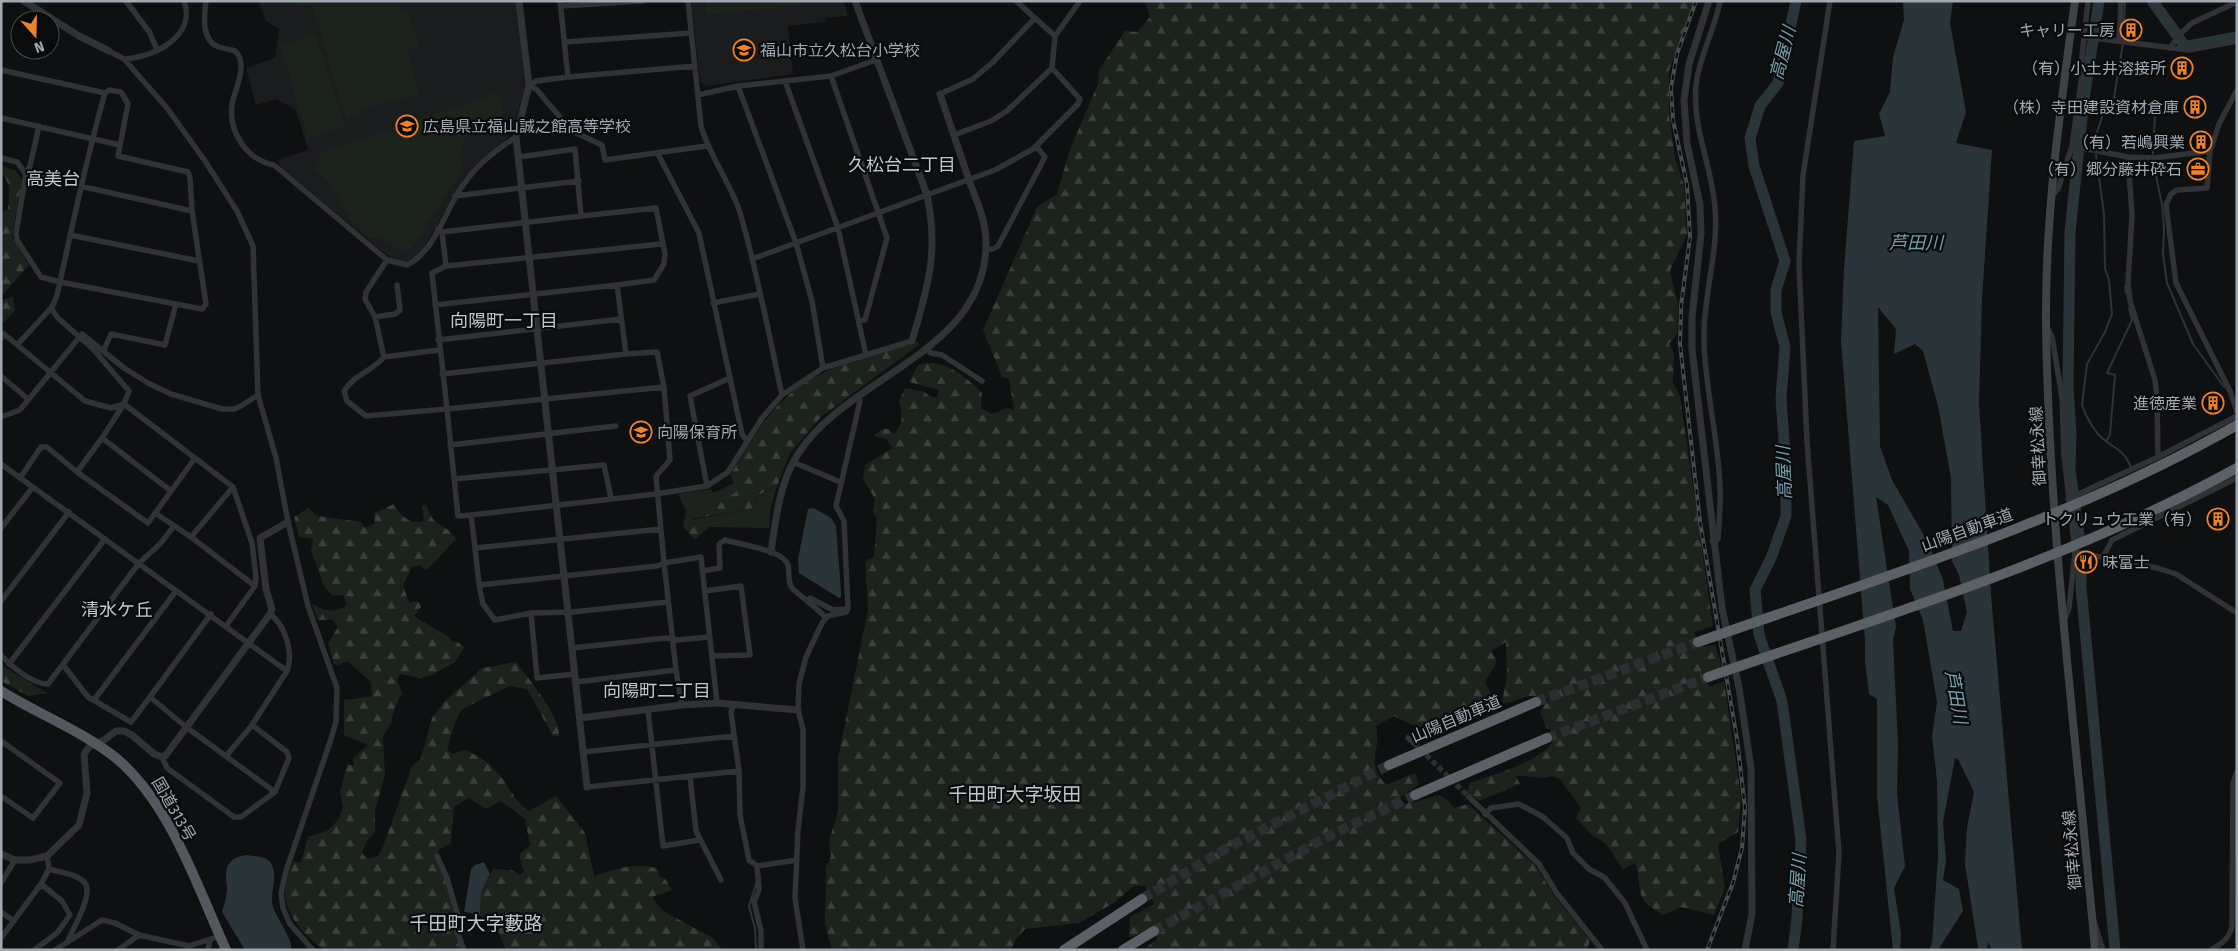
<svg xmlns="http://www.w3.org/2000/svg" width="2238" height="951" font-family="'Fira Sans','Noto Sans JP',sans-serif">
<style>
.built{fill:#1b1c1e}
.green{fill:#1c231c}
.forest{fill:url(#forest-firs)}
.water{fill:#293539;fill-rule:evenodd}
.lines{fill:none;stroke-linecap:round;stroke-linejoin:round}
.stream{stroke:#293539;stroke-width:2}
.river{stroke:#293539;stroke-width:11}
.minor-tunnel{stroke:#2c2f31;stroke-width:5.5;stroke-dasharray:5.5 3;stroke-linecap:butt}
.motorway-tunnel{stroke:#2c2f31;stroke-width:10;stroke-dasharray:10 5;stroke-linecap:butt}
.minor{stroke:#303236;stroke-width:5.5}
.tertiary{stroke:#303236;stroke-width:7}
.secondary{stroke:#3e4246;stroke-width:8}
.trunk{stroke:#54585e;stroke-width:10}
.motorway{stroke:#5c6167;stroke-width:10}
.rail-casing{stroke:#474b4f;stroke-width:4}
.rail{stroke:#0a0b0c;stroke-width:2;stroke-dasharray:5.5;stroke-linecap:butt}
.motorway-bridge{stroke:#5c6167;stroke-width:10}
.labels{text-anchor:middle;dominant-baseline:central;stroke-width:4.5;stroke-linejoin:round;paint-order:stroke}
.poi-label{font-size:16px;fill:#a0a9b2;stroke:#0a0b0c;text-anchor:end}
.street-label{font-size:16px;fill:#a0a9b2;stroke:#0a0b0c}
.water-label{font-size:18px;font-style:italic;fill:#769fad;stroke:#0a0b0c}
.neighbourhood-label{font-size:18px;fill:#c1c7ce;stroke:#0a0b0c}
.quarter-label{font-size:19px;fill:#c1c7ce;stroke:#0a0b0c}
</style>
<defs>
<pattern id="forest-firs" width="22" height="20" patternUnits="userSpaceOnUse" patternTransform="scale(1.25)"><rect width="22" height="20" fill="#1c231c"/><path d="M5 1l3.5 6h-7zM16 11l3.5 6h-7z" fill="#3a403b"/></pattern>
</defs>
<rect width="100%" height="100%" fill="#0f1011"/>
<path class="built" d="M258,1h259l8,90 -14,41 -8,12 -39,34 -44,76 -13,8 -15,-3 -113,-93 -2,-6 31,-10 -12,-40 -20,-11 -20,6 -10,-37 29,-10 4,-29 -13,-8z
M691,1h153l4,15 -23,2v4l-37,4 5,48 -87,12 -6,-5z"/>
<path class="green" d="M294,1h104l3,10 5,-2 13,37 -12,5 13,44 -61,15 1,5 -14,5 -34,-116 -17,2z
M706,1h94v4l-94,10z
M316,34l29,93 -37,11 -28,-93z
M497,93l6,17 -6,13c-29,11 -41,13 -35,47l-49,77 -7,6 -8,-5 -5,1 -2,-6 -13,-5 -8,1 -21,-21 -19,-34 -15,-14 6,-18z
M734,483l3,9 -21,14 -30,5 -8,-17 33,-5 2,4z
M777,486l-6,20 -2,22 -59,-1 -7,5 -10,-12 60,-12 4,-11z"/>
<path class="forest" d="M1145,1h549l-25,70v42l6,46 9,26 3,49 -17,37 8,33 -1,30 -8,10 5,9 -1,30 7,13 33,230 -18,6 1,15 19,-2 7,21 -19,7 6,14 15,-6 17,116 -3,35 -20,12 7,43 -11,28 -33,-8 -18,8c-6,-4 -13,-8 -17,-12 -9,-9 -6,-28 -11,-40l-12,6 -17,-25 -15,-10 -15,-16 5,-10 -20,-28 -9,-4c-13,4 -22,-1 -36,0l4,8 -41,17 -7,-6 -8,6 6,-18c19,-7 89,-26 85,-51l-9,-4 -6,-16 8,-12c-20,-11 -27,3 -46,3l5,-29 -1,-32 -15,9 6,11 -12,20 8,16 -62,28 -15,1 -22,-11 -18,10c6,27 -12,34 10,59l29,-12 4,11 -20,14 7,6 34,-9 9,6 5,7 14,-4 68,62 17,28 37,46 -3,10h-444l14,-11 -5,-11 -23,10 1,-21 24,-13 -9,-18h-11l-22,18 -33,19 -54,6 -9,10 -5,11h-179l-7,-26 1,-57 5,-11 -2,-15 9,-30v-53l30,-148 -3,-49 9,-4 3,-39 -4,-6 2,-13 -12,-20 2,-14 28,-17 -7,-9 -13,-3 9,-7h7l5,5c9,-10 9,-20 5,-32l6,-14 20,4 4,4 8,2 2,-8 -30,-8 9,-17c23,-8 48,11 64,28l-1,15 11,6 15,-6 7,2 -5,-31 -7,-2 -19,-47 54,-123 20,-13 13,-45 28,-65 1,-14 26,-39 12,1 13,-15z
M1,165l15,6 6,9 -10,57 17,28 -28,31v-83l7,-4c1,-13 4,-27 -7,-36z
M13,297l2,14 -14,14v-25z
M917,342l3,2 -99,73 -31,36 -13,33 -20,10 -4,12 -60,11 10,13 -8,8 -12,-13 3,-16 30,-5 20,-14 -5,-18c17,-28 34,-59 59,-80 34,-30 85,-38 127,-52z
M394,504c6,12 16,21 30,17l-2,-15 4,-2c2,5 4,11 7,15 9,10 15,7 23,20 -11,11 -18,21 -30,31l-7,-5 -7,2 -9,18 6,18 9,-2 3,6 -7,9 35,21 3,5h6l6,6 -9,14 -23,13 -12,3 -20,-4 -3,6 5,13 -8,17 -3,13 -8,14 2,38 -10,35v22l-8,9 -5,12 5,6 11,-3 4,-7 30,-83 9,-8 11,-40 12,-16 38,-34 34,-6c12,16 45,55 43,74h-6l-26,-47 -17,-3 -48,23 -7,13 -8,28 6,4 12,-4c11,5 21,10 29,19 14,13 18,31 35,42l27,-15 29,37 9,43c22,-7 42,-15 64,-7l1,7 7,4 6,10 -20,7 11,14 50,27 9,12h-216l-11,-26 -15,-9 1,-23 12,-23 19,1 8,5 4,-3 -5,-17 11,-10 -5,-26 -24,-18 -15,8 -17,-11 -15,9 -3,36 -11,6 -5,9 10,20 13,42 -4,9 9,21h-139c-20,-15 -40,-35 -39,-61 1,-9 5,-18 8,-27h8l7,-25 19,-6 12,-12 4,-13 -3,-13 7,-29 7,2 -1,-8 15,-13 -24,-10v-36c10,2 18,-3 28,-2l-1,-15 -24,-21 -8,4 -5,-1 -6,-21 10,-16 -5,-7h-15l-6,-16c14,7 21,10 35,1l-4,-10 -10,1 -9,-10 -13,-36 2,-11 -14,-2 -5,-20 14,-9 9,8 44,6 4,6 10,-5 -1,-10z
M1,662l5,6 41,25 -19,3 -27,-15z"/>
<path class="water" d="M1903,1h50l-3,22 16,89 -10,31 36,7 -10,149 -3,104 12,192 31,355h-30l-4,-8 -1,8h-8l-1,-2 -13,-84 2,-37 7,-35 -16,-33 -3,-1 -12,64 3,40 -3,18 16,9 4,22 -25,39h-9l3,-7 6,-86 -1,-76 -5,-45 5,-34 -14,-82 -13,-31 -1,-38 -21,-46 -12,-8 20,130 -3,13 5,105 -1,49 8,72 -11,22 7,45 -1,17h-7l-16,-154v-97l-8,-5 -4,-32v-21l-24,-300 3,-72 10,-128 31,-5 -6,-22 11,-22 3,-35 11,-37zM1878,307l18,22 -2,25 21,-10 8,7 15,55 13,72 1,83 7,14 8,37 -6,19h-8l-10,-51 -14,-36 -37,-64 -12,-34z
M814,508l17,10 5,8 5,65v6l-2,1 -40,-25 -1,-14 10,-50z
M247,855c9,2 21,1 25,10 6,12 -3,29 1,42 4,12 21,34 18,43h-46l-23,-38c2,-7 5,-16 5,-23 -2,-18 -3,-31 20,-34z
M484,862l6,12 -9,18 -1,23 -16,-3 7,-43 4,-4z"/>
<g class="lines">
<path class="stream" d="M2115,98l38,12 2,4 -2,40
M2096,146l1,-14 7,-21 10,-14 9,-53 2,-43
M2096,155l8,59 1,55 4,11 3,34 -7,18 -18,32 -5,41c3,10 11,24 18,31 13,13 23,12 31,31
M2153,161l9,44 2,23 -1,26 4,29 26,61 31,43
M2125,286l1,7
M2107,440l3,-6 5,-59 -8,-2 25,-53 -3,-12
M756,950l-1,-22 -6,-22 7,-22"/>
<path class="river" d="M2152,1l32,44 4,1 49,-9
M2079,536l-9,-67 1,-37 -3,-46 2,-154 14,-133 15,-98
M2081,557v30l34,363
M1793,950l4,-32 4,-78 -19,-139 -23,-66 -4,-45 16,-32 15,-42v-47l-5,-71 4,-51 -9,-35v-22l9,-29 -31,-95 -4,-28 10,-32 18,-23 18,-82"/>
<path class="minor-tunnel" d="M1414,743l55,54"/>
<path class="motorway-tunnel" d="M1536,702l162,-60
M1547,738l161,-61
M1142,899l83,-50 164,-84
M1154,931l177,-96 84,-40"/>
<path class="minor" d="M126,1l24,32 7,17
M206,1c-2,15 -5,40 13,46 6,2 11,2 16,4 14,13 0,38 -3,53 -4,28 15,56 42,61l113,95
M560,1l8,76
M688,1l13,125c9,32 31,58 40,90 17,59 28,119 41,179
M1016,1l39,35
M1830,1l-27,174 -4,89 8,178 32,411 -6,97
M2156,1l24,33
M561,6l82,-5
M2085,37l104,13 48,-9
M2119,41l2,-40
M565,42l126,-9
M2170,48l10,-14 12,-11 45,-21
M109,51l15,8 43,49 38,53 32,50 16,35 5,149 18,63 12,64 20,84 29,82 -1,34 -6,20 -44,129 -5,22 2,15 7,16 23,26
M124,59c29,-1 73,-23 60,-58
M1,70l104,23
M831,76l56,162 -22,82 -6,1
M785,81l53,147 28,127
M529,86l7,3 36,42 30,14 3,15 102,-14
M529,86l7,-5 32,-4 127,-11
M738,86l58,157 16,58 11,67
M2237,90l-18,34 -9,27 -3,37 -30,2 -6,4 -5,11 10,78 54,108 7,21
M940,94l33,-15 19,-16 43,-45
M698,95l40,-9 93,-10 45,-16
M1,118l119,27
M954,135l37,-14 16,-10 45,-43
M2072,146l56,11 26,1 56,-7
M658,154l41,79 43,201 5,7
M2128,157l4,58 -4,68 2,18 25,79 2,18 1,59
M1,158l16,4 9,12 166,37
M455,196l124,-15
M2052,196l6,-7 14,-43 10,-71v-19l6,-55
M438,229l4,3 4,34 -14,7 15,136 217,-22
M442,232l139,-16
M70,235l129,26
M986,250l7,-1 5,-3 47,-89 -9,-11
M752,259l243,-89 38,-21 45,-45 2,-5 -28,-31 3,-32 25,-35
M446,266l215,-22
M713,303l47,-9
M435,305l182,-20
M375,317l20,-3 5,-4 -3,-25
M2047,327l5,10 10,60 2,58 11,97 -6,56 -5,13
M1,338l3,-4 81,67 26,7 13,-4 109,83 19,56 4,35 -1,8 -29,40
M438,340l183,-21
M18,344l33,-36
M926,349l5,4 11,2 40,26
M104,350l7,-16 54,11 11,-41
M439,350l-55,7 -9,-40 -10,-18 1,-7 21,-32 20,5c31,-16 38,-58 59,-84 12,-17 33,-33 50,-44
M384,357c-14,16 -28,16 -40,34l3,10 19,15 81,-7 11,107 13,-1 4,33 186,-19
M442,374l184,-20
M1,376l27,23
M1,417l19,-7 62,-76 42,34 24,15 23,11 51,15h12l7,-3 17,-11
M102,438l69,53
M450,445l166,-19
M793,462l47,20
M1,464l286,207
M77,472l71,51 47,-65
M20,478l21,-31h6l30,25 25,-34 22,-34 5,-13 -36,-42 -35,-31 -7,-10c6,-8 7,-17 9,-26 14,-64 27,-127 45,-189l4,-3 12,2 7,12 -10,52 70,16 2,6 2,33 14,93 -4,5 -142,-27 -19,-5 -24,-37 -1,-7 10,-59 4,-8 9,-40
M454,479l150,-14 7,33
M707,486l-17,-90 40,-18
M2068,499l90,-42 79,-41
M155,513l36,24 64,49
M471,515l185,-21 51,-8 21,-14 34,-54 20,-23 41,-27 89,-27
M1,528l32,-41
M191,537l42,-50
M1712,541l6,-2c1,-17 3,-35 2,-53 -2,-49 -15,-97 -16,-147 -1,-44 15,-87 11,-131 -3,-42 -23,-80 -19,-123 3,-29 19,-55 24,-84
M475,548l4,37 4,19 12,16 36,-7 41,-1 96,-10
M2075,552l82,16 19,6 61,39
M2103,557l9,-17 125,-62
M702,571l18,-3 -1,-24 6,-4c14,4 56,10 62,23 4,8 -1,19 6,26 11,10 23,18 33,29
M479,585l178,-19 7,-3 -8,-87 14,-16 -6,-73 -7,-35 -31,2 -9,-69 37,-5 10,-16 1,-10 -9,-46 -75,8 -6,-67 -56,8
M705,591l36,-5 9,69 -37,1
M808,600l2,-2 23,12 13,-1
M1,601l68,-89
M848,609l-4,-88 -8,-15 24,-105 -2,-4
M531,613l6,65 38,-4
M211,614l-61,83 36,30 89,65
M572,648l94,-10 11,2 32,-3
M1,655c11,12 31,29 47,29l91,-121 21,-19 14,-18
M9,664l96,-125
M64,666l24,31 43,25 19,-25
M676,670l-12,-107 37,-6 16,146
M576,682l100,-12 6,35
M94,700l82,-109
M733,705l-2,7 8,59 1,44 9,45 8,6 2,24 -5,12 7,29v19
M648,710l15,136 36,-6
M1408,738l6,5
M1,741l59,42 -27,35 -32,-22
M583,752l151,-16
M227,755l25,-30 35,-54c7,-18 -2,-46 -17,-57
M162,757l5,11 67,49h7l34,-25 14,-34 -2,-6 -35,-27
M690,776l6,55 25,49
M587,787l152,-16
M1469,797l70,67 17,28 46,58
M1485,814l6,-6 28,-4 24,13 24,21 6,15 16,16 16,9 20,25 22,47
M47,856l2,13c10,3 29,5 36,14 9,12 -13,46 -17,58
M437,856l10,22 12,42 -2,11 7,19
M757,866l40,-6
M1,883l14,-23
M41,884l8,-15
M1,912l13,9
M2093,918l10,32
M1,938l40,-54 21,17 8,14 -13,18 -23,17
M55,950l47,-30 13,3 24,12 50,11 31,-10
M118,950l21,-15
M208,950l2,-10
M803,950l-8,-52 3,-68 5,-43v-58l-5,-19 1,-26 7,-27 16,-34 6,-7 18,-4 2,-3
M2211,950c11,-7 17,-10 21,-23l1,-144 4,-11"/>
<path class="tertiary" d="M24,1l55,35 30,15
M519,1l10,85 -13,51 71,650
M855,1l72,194c12,58 1,91 -15,146
M1709,1l-20,63 -5,36 3,43 13,62 1,29 -9,83v32l30,259 17,80 12,80 1,146 -7,36
M771,552c5,-33 8,-69 27,-98 50,-79 189,-101 188,-212 0,-22 -10,-42 -17,-62 -10,-29 -19,-57 -29,-86
M580,718l102,-13 35,-2 81,7
M1,854l14,6h15l17,-4 32,-31 8,-32 -3,-39 5,-7 15,-7 12,-9h8l8,4 22,19 8,3 4,-2 104,-141 2,-5 -6,-20 -6,-51 28,-16"/>
<path class="secondary" d="M2075,1c-15,108 -30,215 -29,324 3,209 31,417 49,625"/>
<path class="trunk" d="M1,691c35,22 83,41 115,67 54,45 81,128 110,192"/>
<path class="motorway" d="M1389,765l147,-63
M1415,795l132,-57
M1064,950l78,-51
M1123,950l31,-19"/>
<g class="rail-casing">
<path id="rail" d="M1696,1l-19,53 -6,34 2,32 14,65 3,52 -9,69 -1,38 20,178 37,217 8,69 -3,40 -9,35 -26,67"/>
</g>
<use href="#rail" class="rail"/>
<path class="motorway-bridge" d="M1698,642c182,-64 370,-121 539,-217
M1708,677c179,-62 362,-117 529,-209"/>
</g>
<defs>
<g id="building-ring" transform="scale(1.125)"><circle r="9.5" fill="#0a0b0c" stroke="#f08328" stroke-width="1.5"/><path d="M-4-6H4V6H1V3H-1V6H-4ZM-2.5-4.3h1.7v1.8h-1.7ZM.8-4.3h1.7v1.8H.8ZM-2.5-1h1.7V.8h-1.7ZM.8-1h1.7V.8H.8Z" fill="#f08328"/></g>
<g id="school-ring" transform="scale(1.125)"><circle r="9.5" fill="#0a0b0c" stroke="#f08328" stroke-width="1.5"/><path d="M0-5L7-2L0 1L-7-2ZM-4 1L0 2.5L4 1V4Q0 6-4 4Z" fill="#f08328"/></g>
<g id="office-ring" transform="scale(1.125)"><circle r="9.5" fill="#0a0b0c" stroke="#f08328" stroke-width="1.5"/><path d="M-6-3h4V-5.5h4V-3h4V5H-6ZM-1-4.5V-3h2v-1.5ZM-6 0V1H6V0Z" fill="#f08328"/></g>
<g id="restaurant-ring" transform="scale(1.125)"><circle r="9.5" fill="#0a0b0c" stroke="#f08328" stroke-width="1.5"/><path d="M-5-6h1v4h1v-4h1v4h1v-4h1v5L-1.5 .5V6h-2V.5L-5-1ZM5-6V6H3V1.5H1.5Q1.5-4 5-6Z" fill="#f08328"/></g>
</defs>
<g fill-rule="evenodd">
<use href="#building-ring" x="2131" y="30"/>
<use href="#school-ring" x="744" y="50"/>
<use href="#building-ring" x="2182" y="68"/>
<use href="#building-ring" x="2195" y="107"/>
<use href="#school-ring" x="407" y="126"/>
<use href="#building-ring" x="2201" y="142"/>
<use href="#office-ring" x="2198" y="169"/>
<use href="#building-ring" x="2213" y="403"/>
<use href="#school-ring" x="641" y="432"/>
<use href="#building-ring" x="2218" y="519"/>
<use href="#restaurant-ring" x="2086" y="562"/>
</g>
<g class="labels">
<g class="poi-label">
<text x="2115" y="30">キャリー工房</text>
<text x="760" y="50" text-anchor="start">福山市立久松台小学校</text>
<text x="2166" y="68">（有）小土井溶接所</text>
<text x="2179" y="107">（株）寺田建設資材倉庫</text>
<text x="423" y="126" text-anchor="start">広島県立福山誠之館高等学校</text>
<text x="2185" y="142">（有）若嶋興業</text>
<text x="2182" y="169">（有）郷分藤井砕石</text>
<text x="2197" y="403">進徳産業</text>
<text x="657" y="432" text-anchor="start">向陽保育所</text>
<text x="2202" y="519">トクリュウ工業（有）</text>
<text x="2102" y="562" text-anchor="start">味富士</text>
</g>
<g class="street-label">
<text transform="translate(2038 446) rotate(-93)">御幸松永線</text>
<text transform="translate(1967 530) rotate(-20)">山陽自動車道</text>
<text transform="translate(1456 719) rotate(-23)">山陽自動車道</text>
<text transform="translate(174 809) rotate(60)">国道313号</text>
<text transform="translate(2072 850) rotate(-95)">御幸松永線</text>
</g>
<g class="water-label">
<text transform="translate(1783 53) rotate(-75)">高屋川</text>
<text x="1916" y="243">芦田川</text>
<text transform="translate(1784 473) rotate(-92)">高屋川</text>
<text transform="translate(1956 697) rotate(80)">芦田川</text>
<text transform="translate(1798 881) rotate(-86)">高屋川</text>
</g>
<g class="neighbourhood-label">
<text x="902" y="165">久松台二丁目</text>
<text x="53" y="179">高美台</text>
<text x="504" y="321">向陽町一丁目</text>
<text x="117" y="610">清水ケ丘</text>
<text x="657" y="691">向陽町二丁目</text>
</g>
<g class="quarter-label">
<text x="1015" y="794">千田町大字坂田</text>
<text x="476" y="923">千田町大字藪路</text>
</g>
</g>
<rect width="2238" height="951" fill="none" stroke="#a0a9b2" stroke-width="5"/>
<g transform="translate(35 35) rotate(160)"><circle r="24" fill="#0a0b0c" stroke="#464a4e"/>
<path d="M0-4L9 19L0 12L-9 19Z" fill="#f08328"/>
<text y="-8" font-size="14" font-weight="bold" text-anchor="middle" fill="#a0a9b2">N</text>
</g>
</svg>
